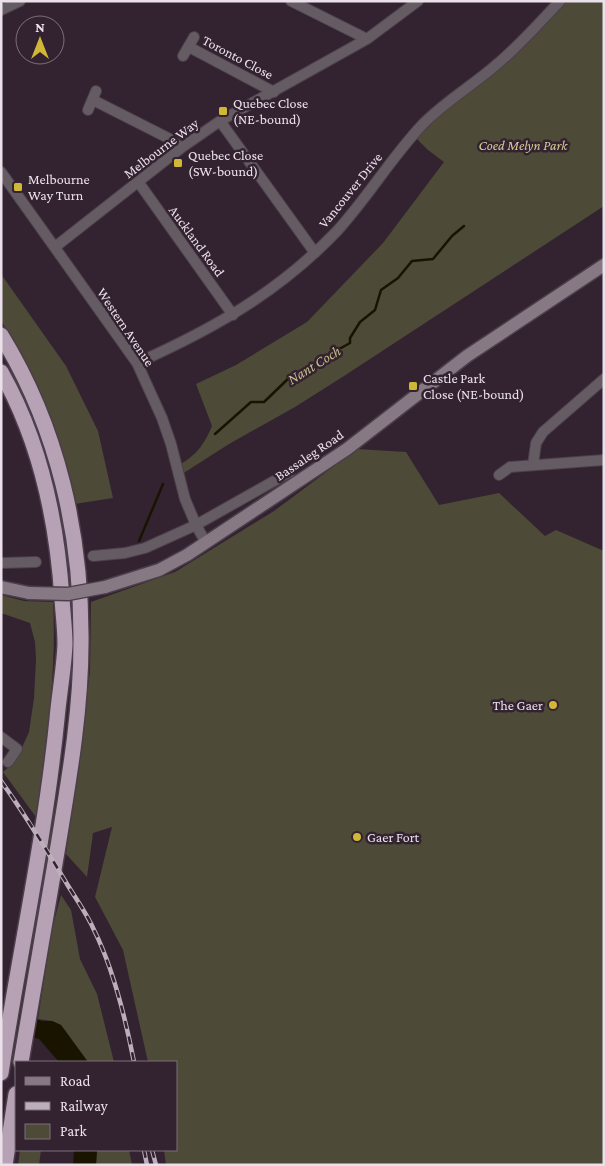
<svg xmlns="http://www.w3.org/2000/svg" width="605" height="1166" font-family="'Crimson Pro',serif">
<style>
.green{fill:#4d4a38}
.water{fill:#191400}
.lines{fill:none;stroke-linecap:round;stroke-linejoin:round}
.stream{stroke:#191400;stroke-width:2.5}
.street-casing{stroke:#4d3e4b;stroke-width:12}
.secondary-casing{stroke:#4d3e4b;stroke-width:15}
.highway-casing{stroke:#4d3e4b;stroke-width:18}
.street{stroke:#655c63;stroke-width:10}
.secondary{stroke:#867984;stroke-width:12}
.highway{stroke:#b7a2b5;stroke-width:15}
.rail-casing{stroke:#bcafbb;stroke-width:4.5}
.rail{stroke:#332331;stroke-width:2.5;stroke-dasharray:8;stroke-linecap:butt}
.secondary-bridge-casing{stroke:#4d3e4b;stroke-width:15;stroke-linecap:butt}
.secondary-bridge{stroke:#867984;stroke-width:12}
.poi-dot{fill:#d0b836;stroke:#332331;stroke-width:2}
.labels{text-anchor:middle;dominant-baseline:central;stroke-width:5;stroke-linejoin:round;paint-order:stroke}
.street-label{font-size:14px;fill:#ece1eb;stroke:#332331}
.poi-label{font-size:14px;fill:#ece1eb;stroke:#332331;text-anchor:start}
.park-label{font-size:14px;font-style:italic;fill:#d5ca94;stroke:#332331}
.water-label{font-size:15px;font-style:italic;fill:#cabf8a;stroke:#332331}
</style>
<rect width="100%" height="100%" fill="#332331"/>
<path class="green" d="M560,1h44v205l-260,170 -49,31 -66,37 -50,32 -2,-10c19,-10 27,-21 35,-40l-16,-42 40,-19 71,-43 76,-79 61,-81 -16,-12 -15,-15 82,-69z
M1,274l65,92 32,65 15,67 -45,7 -16,-85 -35,-74 -16,-25z
M357,449l49,3 33,53 60,-12 46,43 11,-6 48,21v614h-438l-2,-15h12v-88h-28l-25,-112 -28,-53 17,-70 -19,6 -6,44 -21,-23 24,-183 1,-69 84,-30 99,-61z
M1,595l23,6 29,1c4,72 -7,144 -17,215l-33,-45 9,-8 7,-10 10,-22 5,-34 2,-39 -1,-17 -5,-19 -29,-10z
M61,895l10,15 9,49 17,35 17,68h-26l-27,-37 -9,-4 -14,-2 14,-90z
M20,1150h21l-2,15h-21z
M97,1150h32l3,15h-36z"/>
<path class="water" d="M1,1007l41,14h10l9,4 27,37h-29l-20,-23 -38,-11z
M74,1150h23l-1,15h-23z"/>
<g class="lines">
<path class="stream" d="M215,434l36,-32h13l27,-26 59,-33v-5l10,-16 15,-12 6,-20 17,-12 14,-17 21,-2 19,-23 12,-10
M139,541l24,-57"/>
<g class="street-casing">
<path id="street" d="M291,1l76,38
M1,10l19,-9
M189,47l85,45
M183,56l11,-19
M93,100l77,39 11,9
M88,110l8,-19
M220,121l95,132
M1,172l136,191 25,55 9,26 14,55 11,26 10,18
M139,183l94,132
M55,247l126,-99 39,-27 147,-82 51,-38
M137,363c76,-34 142,-71 200,-132 31,-34 54,-73 85,-106 22,-23 50,-39 74,-60 23,-19 43,-42 64,-64
M533,465l3,-22 7,-11 61,-53
M499,475l11,-8 94,-7
M93,556l32,-3 20,-5 51,-23 94,-53
M1,563l35,-1
M1,737l16,12 -9,13"/>
</g>
<g class="secondary-casing">
<path id="secondary" d="M1,587l28,6
M105,587l54,-17 28,-15 160,-106 120,-93 137,-91"/>
</g>
<g class="highway-casing">
<path id="highway" d="M1,335c57,93 81,200 80,308 0,68 -12,136 -23,203 -12,72 -24,144 -37,216
M1,372c39,69 56,149 61,227 1,15 3,31 3,45 -1,25 -6,51 -8,75 -12,119 -38,236 -56,354
M5,1165l11,-71"/>
</g>
<use href="#street" class="street"/>
<use href="#secondary" class="secondary"/>
<use href="#highway" class="highway"/>
<g class="rail-casing">
<path id="rail" d="M1,781c24,33 45,68 66,103 9,15 20,30 27,46 19,38 32,91 40,132
M144,1150l3,15
M152,1150l4,15"/>
</g>
<use href="#rail" class="rail"/>
<g class="secondary-bridge-casing">
<path id="secondary-bridge" d="M29,593l39,1 37,-7"/>
</g>
<use href="#secondary-bridge" class="secondary-bridge"/>
</g>
<g class="poi-dot">
<rect x="218" y="106" width="10" height="10" rx="2.5"/>
<rect x="173" y="158" width="10" height="10" rx="2.5"/>
<rect x="13" y="182" width="10" height="10" rx="2.5"/>
<rect x="408" y="381" width="10" height="10" rx="2.5"/>
<circle cx="553" cy="705" r="5"/>
<circle cx="357" cy="837" r="5"/>
</g>
<g class="labels">
<g class="street-label">
<text transform="translate(238 57) rotate(28)">Toronto Close</text>
<text transform="translate(161 148) rotate(-37)">Melbourne Way</text>
<text transform="translate(350 190) rotate(-51)">Vancouver Drive</text>
<text transform="translate(197 241) rotate(54)">Auckland Road</text>
<text transform="translate(126 327) rotate(56)">Western Avenue</text>
<text transform="translate(309 455) rotate(-34)">Bassaleg Road</text>
</g>
<g class="poi-label">
<text x="233" y="103">Quebec Close<tspan x="233" dy="16">(NE-bound)</tspan></text>
<text x="188" y="155">Quebec Close<tspan x="188" dy="16">(SW-bound)</tspan></text>
<text x="28" y="179">Melbourne<tspan x="28" dy="16">Way Turn</tspan></text>
<text x="423" y="378">Castle Park<tspan x="423" dy="16">Close (NE-bound)</tspan></text>
<text x="543" y="705" text-anchor="end">The Gaer</text>
<text x="367" y="837">Gaer Fort</text>
</g>
<g class="park-label">
<text x="523" y="145">Coed Melyn Park</text>
</g>
<g class="water-label">
<text transform="translate(314 365) rotate(-32)">Nant Coch</text>
</g>
</g>
<rect width="605" height="1166" fill="none" stroke="#ece1eb" stroke-width="5"/>
<rect x="15" y="1061" width="162" height="90" fill="#332331" stroke="#7d6f7b"/>
<rect x="25" y="1077" width="25" height="8" fill="#867984" stroke="#7d6f7b"/>
<text x="60" y="1086" font-size="15" fill="#ece1eb">Road</text>
<rect x="25" y="1102" width="25" height="8" fill="#bcafbb" stroke="#7d6f7b"/>
<text x="60" y="1111" font-size="15" fill="#ece1eb">Railway</text>
<rect x="25" y="1124" width="25" height="15" fill="#4d4a38" stroke="#7d6f7b"/>
<text x="60" y="1136" font-size="15" fill="#ece1eb">Park</text>
<g transform="translate(40 40)"><circle r="24" fill="#332331" stroke="#7d6f7b"/>
<path d="M0-4L9 19L0 12L-9 19Z" fill="#d0b836"/>
<text y="-8" font-size="14" font-weight="bold" text-anchor="middle" fill="#ece1eb">N</text>
</g>
</svg>
